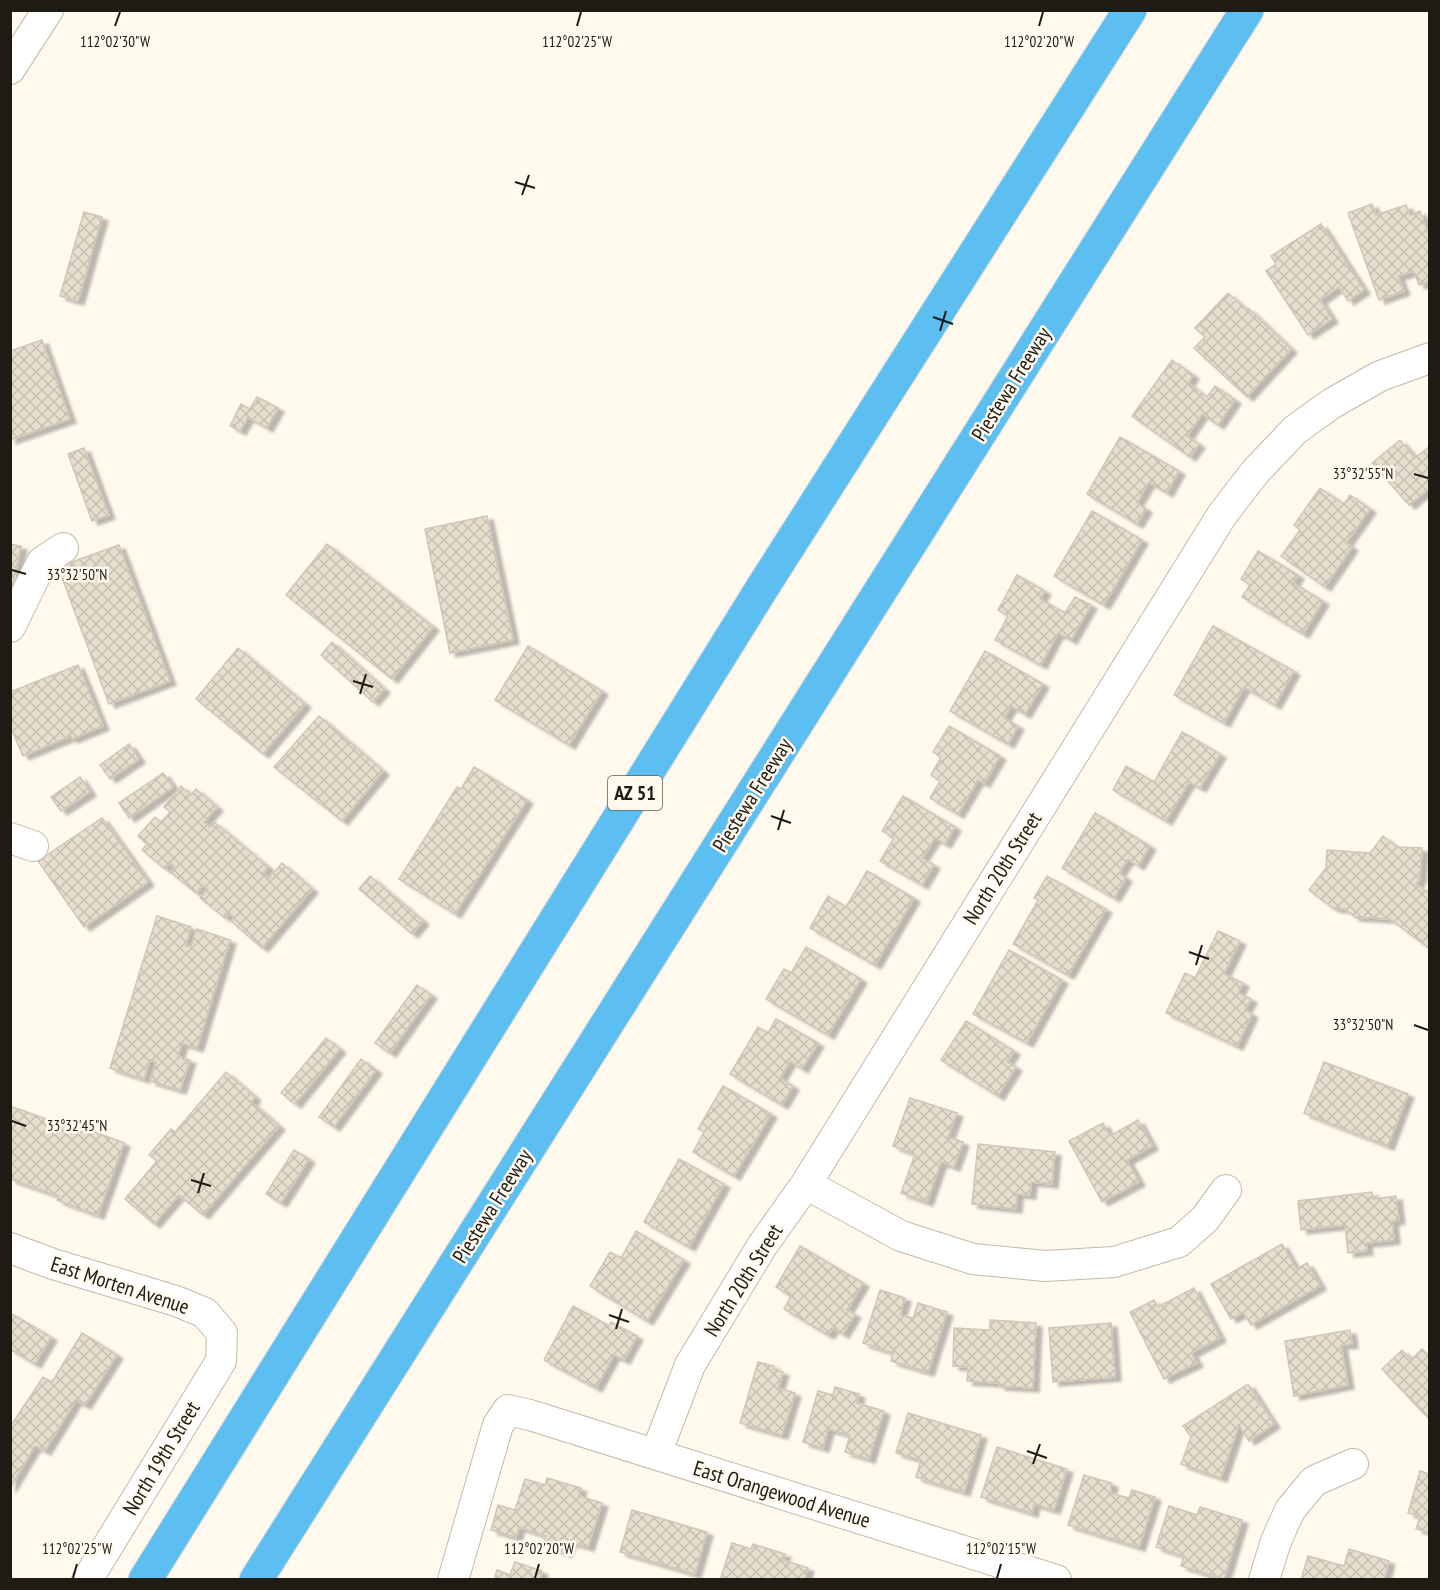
<svg xmlns="http://www.w3.org/2000/svg" width="1440" height="1590" font-family="'PT Sans Narrow',sans-serif">
<style>
.building{fill:url(#building-cross-hatch);stroke:#d0c6b6;stroke-width:1.5;filter:url(#shadow)}
.lines{fill:none;stroke-linecap:round;stroke-linejoin:round}
.minor-casing{stroke:#c3baa9;stroke-width:32}
.highway-casing{stroke:#dbdbda;stroke-width:35}
.minor{stroke:#fff;stroke-width:30}
.highway{stroke:#5dbef1;stroke-width:33}
.ticks{fill:none;stroke:#1e1b15;stroke-width:2}
.labels{text-anchor:middle;dominant-baseline:central;stroke-width:5;stroke-linejoin:round;paint-order:stroke}
.shield{fill:#fff9ee;stroke:#625e56;stroke-width:1.5}
.shield-label{font-size:20px;font-weight:bold;fill:#1e1b15}
.street-label{font-size:21px;fill:#1e1b15;stroke:#fff9ee}
.ticks-label{font-size:15px;text-anchor:middle;fill:#1e1b15;stroke:#fff9ee;stroke-width:5;stroke-linejoin:round;paint-order:stroke}
</style>
<defs>
<pattern id="building-cross-hatch" width="8" height="8" patternUnits="userSpaceOnUse" patternTransform="scale(1.5)"><rect width="8" height="8" fill="#e8dece"/><path d="M0 0l8 8M0 8l8-8" fill="none" stroke="#c7beb0"/></pattern>
<filter id="shadow"><feDropShadow dx="6" dy="4" stdDeviation="1.5" flood-color="#0004"/></filter>
</defs>
<rect width="100%" height="100%" fill="#fff9ee"/>
<path class="building" d="M1372,204l4,11 30,-10 4,10 10,-4 10,28v42l-11,4 -5,-14 -16,5 6,15 -25,9 -31,-87z
M84,212l18,5 -24,84 -18,-5z
M1321,224l43,66 -16,11 -9,-14 -19,13 12,19 -24,16 -42,-64 10,-7 -5,-8z
M1228,293l18,17 2,-2 43,41 -44,48 -53,-49 11,-11 -10,-9z
M42,340l28,79 -60,21v-89z
M1172,360l21,15 -5,8 19,14 8,-11 20,14 -17,25 -16,-11 -15,22 12,8 -9,13 -58,-41z
M257,397l21,11 -11,20 -19,-11 -8,14 -10,-5 11,-22 9,5z
M1120,437l59,34 -12,22 -18,-11 -12,21 9,6 -9,15 -50,-30z
M1400,440l15,18 15,-12v42l-21,17 -37,-42z
M84,448l25,67 -17,6 -24,-67z
M1320,488l24,16 6,-9 20,14 -24,34 6,4 -27,40 -44,-31 19,-26 -6,-5z
M1092,511l50,29 -38,65 -50,-29z
M487,516l26,124 -63,13 -25,-124z
M10,544l11,2 -11,51z
M327,544l106,83 -41,52 -106,-84z
M119,545l51,136 -61,23 -51,-137z
M1258,551l40,24 -5,8 30,18 -20,33 -61,-37 8,-12 -9,-6z
M1017,575l28,16 -5,8 25,14 10,-16 16,8 -20,35 -13,-7 -17,32 -46,-25 13,-24 -10,-6z
M1213,626l81,45 -19,34 -31,-18 -20,36 -50,-28z
M332,642l52,47 -11,13 -52,-47z
M528,646l74,45 -33,54 -74,-45z
M238,648l67,56 -42,50 -67,-55z
M985,651l58,33 -18,30 -14,-8 -7,12 14,8 -10,18 -58,-33z
M78,665l25,61 -31,13 -1,-3 -48,20 -13,-30v-34z
M319,716l64,55 -41,50 -68,-54z
M949,726l51,30 -16,27 -6,-3 -20,34 -28,-16 10,-17 -9,-6 10,-18 -8,-5z
M1182,732l38,22 -20,34 -11,-6 -23,39 -53,-31 13,-24 28,16z
M129,744l10,15 -29,20 -10,-14z
M474,767l53,33 -72,114 -56,-35 58,-92 4,2z
M163,773l10,14 -44,31 -10,-15z
M80,777l10,15 -29,19 -10,-14z
M181,786l10,9 5,-6 21,18 -13,15 6,5 4,-5 54,45 -5,6 6,5 13,-15 30,26 -50,59 -30,-26 3,-4 -6,-5 -4,5 -25,-20 8,-9 -5,-4 -7,8 -26,-21 5,-5 -5,-4 -5,6 -23,-19 5,-6 -9,-8 17,-19 6,5 9,-10 -6,-5z
M903,796l52,31 -10,17 -10,-6 -13,20 12,7 -12,20 -42,-24 14,-23 -12,-7z
M1095,813l55,33 -12,20 -10,-7 -9,14 7,5 -12,20 -52,-30z
M102,818l46,64 -64,45 -46,-66z
M1383,836l14,11 25,1 -2,31 -4,5 14,10v55l-40,-30 -35,-2 -10,-8 -12,-1 -24,-18 17,-22 1,-18 43,3z
M867,871l47,27 -39,67 -65,-37 18,-32 18,11z
M370,876l53,45 -11,13 -53,-45z
M1047,876l59,33 -38,66 -55,-31 25,-44 -4,-2z
M157,916l34,11 -5,19 5,1 6,-18 33,11 -33,108 -15,-5 -4,13 12,4 -10,30 -30,-9 6,-19 -6,-2 -6,19 -34,-11z
M1218,931l22,10 -16,33 19,9 -5,10 13,6 -6,11 7,4 -15,32 -71,-33 19,-40 10,5z
M806,947l55,32 -33,56 -62,-36 18,-30 7,4z
M1009,950l53,30 -35,63 -54,-29z
M417,985l14,10 -41,58 -15,-10z
M776,1019l42,24 -16,26 -12,-8 -10,17 13,8 -11,19 -52,-31 28,-47 10,6z
M966,1021l48,30 -7,11 9,5 -18,29 -57,-36z
M326,1038l14,11 -45,55 -14,-11z
M361,1059l15,11 -42,57 -15,-10z
M1324,1062l84,32 -20,52 -84,-33z
M226,1072l29,25 -4,5 28,24 -76,89 -24,-20 -25,29 -29,-25 32,-38 -8,-6 22,-26 4,3z
M723,1086l48,28 -37,62 -41,-24 11,-20 -6,-3z
M910,1098l47,15 -9,24 15,5 -9,25 -13,-5 -14,40 -26,-9 14,-39 -22,-8z
M10,1106l72,26 2,-4 40,15 -26,72 -41,-15 2,-4 -49,-17z
M1138,1120l14,26 -25,14 12,22 -37,20 -33,-61 34,-18 7,13z
M978,1144l77,8 -3,32 -21,-2 -1,13 -13,-1 -1,15 -44,-5z
M294,1150l15,9 -28,44 -15,-9z
M679,1159l45,25 -35,63 -45,-25z
M1372,1192l1,7 23,-3 3,24 -7,1 2,19 -28,3 1,8 -19,2 -3,-28 -44,5 -3,-29z
M636,1231l48,29 -37,61 -57,-35 20,-34 11,6z
M1282,1244l14,25 11,-6 13,23 -69,39 -8,-13 -12,7 -20,-35z
M800,1246l63,37 -16,27 8,4 -12,20 -10,-6 -5,7 -44,-26 7,-13 -15,-9z
M1194,1288l26,50 -29,15 6,10 -33,16 -34,-67 24,-12 4,7z
M880,1290l25,8 -5,17 13,3 5,-15 29,9 -19,60 -37,-11 2,-8 -30,-10z
M573,1306l36,20 2,-4 26,14 -13,24 -10,-5 -18,33 -52,-28z
M10,1313l41,24 -16,27 -25,-15z
M990,1320l46,3 -3,65 -34,-2v-3l-32,-2 1,-14 -15,-1 1,-38 36,2z
M1111,1323l4,54 -62,5 -4,-54z
M1350,1330l2,14 -11,1 7,40 -54,11 -9,-55z
M82,1333l35,22 -32,50 -9,-5 -31,51 -10,-5 -25,42v-61l33,-50 9,5z
M1422,1349l8,8v63l-48,-51 20,-19 9,10z
M758,1362l16,4 -1,3 10,3 -5,16 17,5 -13,42 -42,-12z
M1248,1384l26,40 -25,17 -10,-16 -18,53 -40,-14 10,-27 -8,-11z
M835,1387l24,7 -2,9 27,8 -15,48 -24,-7 5,-17 -22,-6 -5,19 -20,-6 15,-51 15,4z
M908,1413l73,22 -17,57 -48,-15 5,-17 -25,-7z
M997,1447l70,22 -13,41 -20,-6 -2,9 -51,-16z
M1420,1471l10,3v58l-14,-3 4,-13 -12,-3z
M1084,1475l28,8 -2,10 19,5 3,-8 23,7 -16,50 -71,-22z
M547,1478l34,10 -2,8 23,7 -14,44 -18,-5 -4,11 -23,-8 3,-9 -27,-9 -3,10 -25,-7 7,-25 17,5 10,-31 20,6z
M1169,1506l28,9 3,-8 42,13 -18,59 -43,-13 3,-10 -28,-9z
M632,1510l75,22 -12,42 -75,-22z
M732,1543l19,6 2,-5 32,10 -2,6 25,8 -4,12h-84z
M1349,1549l40,12 -5,19h-83l7,-24 36,10z
M515,1562l27,9 -3,9h-45l3,-10 13,5z"/>
<g class="lines">
<g class="minor-casing">
<path id="minor" d="M10,69l38,-59
M10,627l32,-65 21,-14
M10,838l23,8
M806,1184l95,52 72,23 72,7 69,-4 65,-20 26,-23 21,-29
M10,1248l43,16 123,37 29,12 17,20 -1,28 -134,219
M656,1454l34,-89 72,-119 44,-62 416,-669 34,-44 39,-41 36,-26 49,-28 50,-18
M453,1580l45,-155 10,-15 22,5 526,165
M1264,1580l12,-39 14,-31 24,-29 39,-17"/>
</g>
<g class="highway-casing">
<path id="highway" d="M145,1580l619,-995 366,-575
M256,1580l991,-1570"/>
</g>
<use href="#minor" class="minor"/>
<use href="#highway" class="highway"/>
</g>
<path class="ticks" d="M115,26l5,-14M577,26l4,-14M1039,26l4,-14M515,182l20,6M522,195l7,-20M933,317l20,7M940,331l6,-20M1414,474l14,4M12,570l14,4M353,681l20,6M360,694l6,-20M771,816l20,7M778,830l6,-20M1189,952l20,7M1196,965l6,-20M1414,1025l14,5M12,1121l14,5M191,1180l20,6M198,1193l6,-20M609,1315l20,7M616,1329l6,-20M1027,1451l20,7M1033,1464l7,-20M73,1578l4,-14M535,1578l4,-14M997,1578l4,-14"/>
<g class="labels">
<rect class="shield" x="608" y="776" width="54" height="34" rx="4.5"/>
<g class="shield-label">
<text x="635" y="793">AZ 51</text>
</g>
<g class="street-label">
<text transform="translate(1011 384) rotate(-58)">Piestewa Freeway</text>
<text transform="translate(752 795) rotate(-58)">Piestewa Freeway</text>
<text transform="translate(1002 868) rotate(-58)">North 20th Street</text>
<text transform="translate(492 1206) rotate(-58)">Piestewa Freeway</text>
<text transform="translate(743 1280) rotate(-58)">North 20th Street</text>
<text transform="translate(120 1285) rotate(18)">East Morten Avenue</text>
<text transform="translate(161 1458) rotate(-59)">North 19th Street</text>
<text transform="translate(782 1494) rotate(17)">East Orangewood Avenue</text>
</g>
</g>
<g class="ticks-label">
<text x="115" y="47">112°02'30"W</text>
<text x="577" y="47">112°02'25"W</text>
<text x="1039" y="47">112°02'20"W</text>
<text x="1363" y="479">33°32'55"N</text>
<text x="77" y="580">33°32'50"N</text>
<text x="1363" y="1030">33°32'50"N</text>
<text x="77" y="1131">33°32'45"N</text>
<text x="77" y="1554">112°02'25"W</text>
<text x="539" y="1554">112°02'20"W</text>
<text x="1001" y="1554">112°02'15"W</text>
</g>
<rect width="1440" height="1590" fill="none" stroke="#1e1b15" stroke-width="24"/>
</svg>
